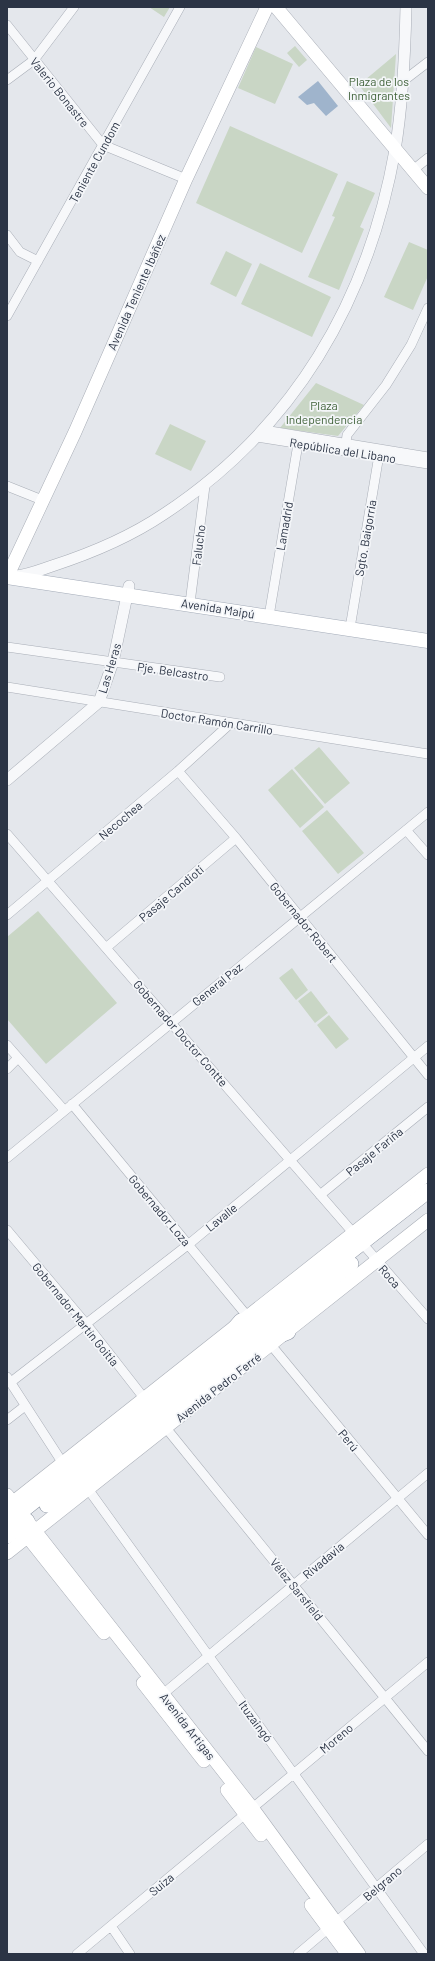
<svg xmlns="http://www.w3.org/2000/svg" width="435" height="1961" font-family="Barlow,sans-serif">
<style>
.green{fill:#c9d6c5}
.water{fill:#9fb4cc}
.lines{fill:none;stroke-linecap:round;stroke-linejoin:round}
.minor-casing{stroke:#a9aeb7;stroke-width:10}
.tertiary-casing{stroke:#a9aeb7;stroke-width:12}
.secondary-casing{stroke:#a9aeb7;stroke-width:14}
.primary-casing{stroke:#a3abb8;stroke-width:15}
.trunk-casing{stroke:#8b94a3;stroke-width:16}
.minor{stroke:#f7f8fa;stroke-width:9}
.tertiary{stroke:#f7f8fa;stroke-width:11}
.secondary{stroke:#fff;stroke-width:13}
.primary{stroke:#fff;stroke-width:14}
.trunk{stroke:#fff;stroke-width:15}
.labels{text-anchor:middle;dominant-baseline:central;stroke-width:3.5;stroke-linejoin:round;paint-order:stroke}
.park-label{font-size:12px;fill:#3f6138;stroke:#f4f6f9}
.street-label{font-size:12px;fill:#2b3445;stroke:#f4f6f9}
</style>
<rect width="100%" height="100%" fill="#e4e7ec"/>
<path class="green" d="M149,7h21l-6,10z
M295,46l12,14 -8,7 -12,-14z
M256,47l37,17 -18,40 -37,-16z
M396,54l-5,74 -32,-43z
M230,126l108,48 -36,79 -106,-50z
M347,181l28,12 -15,34 4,2 -25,61 -31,-13 27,-60 -3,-1z
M409,242l19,8v26l-15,34 -29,-13z
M226,251l26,13 -16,33 -26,-13z
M260,263l71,34 -19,40 -71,-33z
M316,383l48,22 -26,31 -58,-8z
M170,424l36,17 -15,30 -36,-17z
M319,747l31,36 -25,21 -31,-36z
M292,769l32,38 -24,21 -32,-38z
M327,810l37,43 -26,21 -36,-43z
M38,911l79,92 -71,61 -39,-45v-82z
M292,968l16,22 -12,10 -17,-22z
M311,991l17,22 -13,10 -17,-22z
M329,1015l20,24 -13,10 -19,-24z"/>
<path class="water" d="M318,81l20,25 -12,10 -12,-13 -7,2 -9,-8z"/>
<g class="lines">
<g class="minor-casing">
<path id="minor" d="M7,25l96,120 83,34
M7,80l27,-20 40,-53
M402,82l26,-20
M413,170l15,-12
M7,235l13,17 18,9
M7,316l173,-309
M264,430l164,27
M257,437l171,27
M345,450l2,-15 39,-50 25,-40 17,-37
M7,486l35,14
M190,603l15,-117
M269,616l28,-166 1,-14
M350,628l30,-179
M7,647l213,30
M7,687l421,67
M178,771l58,67 192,237
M406,830l22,25
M7,834l421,485
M7,915l171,-144 53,-48
M107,947l129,-109
M7,1045l57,65
M7,1069l11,-11
M72,1104l176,213
M7,1158l421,-346
M320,1195l108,-88
M7,1230l80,95 57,73
M271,1345l157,190
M7,1377l55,85
M11,1382l178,-138 239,-198
M7,1420l18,-14
M166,1428l262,323
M88,1489l336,465
M163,1694l265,-221
M111,1926l19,28
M77,1954l351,-292
M298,1954l130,-110"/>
</g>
<g class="tertiary-casing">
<path id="tertiary" d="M16,576c12,-1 24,-6 36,-10 40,-13 78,-29 112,-52 130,-86 204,-212 231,-364 8,-47 10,-96 11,-143
M7,780l92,-78 14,-40 16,-76"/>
</g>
<g class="secondary-casing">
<path id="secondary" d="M276,7l152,181
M7,577l68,-145 111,-253 81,-172
M7,1495l246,314 106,145
M7,1507l421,-333
M7,1511l97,122
M7,1553l421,-333
M143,1683l61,78
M227,1790l34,45
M311,1905l35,47"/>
</g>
<g class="primary-casing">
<path id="primary" d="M7,577l421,64"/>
</g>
<g class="trunk-casing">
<path id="trunk" d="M222,1343l19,-22
M261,1346l9,-7 18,-7
M47,1505l304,-241
M7,1523l141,-113 280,-219
M7,1536l20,-15"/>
</g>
<use href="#minor" class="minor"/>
<use href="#tertiary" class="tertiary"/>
<use href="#secondary" class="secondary"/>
<use href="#primary" class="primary"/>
<use href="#trunk" class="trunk"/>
</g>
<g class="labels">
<g class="park-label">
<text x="379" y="81">Plaza de los<tspan x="379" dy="14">Inmigrantes</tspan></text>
<text x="324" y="405">Plaza<tspan x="324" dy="14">Independencia</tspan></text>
</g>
<g class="street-label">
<text transform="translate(60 92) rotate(51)">Valerio Bonastre</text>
<text transform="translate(94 162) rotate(-61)">Teniente Cundom</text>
<text transform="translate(136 292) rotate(-66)">Avenida Teniente Ibáñez</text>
<text transform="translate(343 450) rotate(9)">República del Libano</text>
<text transform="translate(284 526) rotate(-80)">Lamadrid</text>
<text transform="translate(365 538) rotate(-80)">Sgto. Baigorria</text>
<text transform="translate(198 545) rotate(-83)">Falucho</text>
<text transform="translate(218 608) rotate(9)">Avenida Maipú</text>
<text transform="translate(109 668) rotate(-73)">Las Heras</text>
<text transform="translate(173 671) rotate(8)">Pje. Belcastro</text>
<text transform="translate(217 721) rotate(9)">Doctor Ramón Carrillo</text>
<text transform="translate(120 820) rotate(-40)">Necochea</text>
<text transform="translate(171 893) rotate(-40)">Pasaje Candioti</text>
<text transform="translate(304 922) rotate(51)">Gobernador Robert</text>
<text transform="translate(217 984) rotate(-39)">General Paz</text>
<text transform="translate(181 1033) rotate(49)">Gobernador Doctor Contte</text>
<text transform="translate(374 1151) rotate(-39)">Pasaje Fariña</text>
<text transform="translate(160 1210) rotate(50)">Gobernador Loza</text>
<text transform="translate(221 1217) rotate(-39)">Lavalle</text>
<text transform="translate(390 1276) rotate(49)">Roca</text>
<text transform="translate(76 1314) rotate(51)">Gobernador Martín Goitia</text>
<text transform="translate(218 1387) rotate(-38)">Avenida Pedro Ferré</text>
<text transform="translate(349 1440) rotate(51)">Perú</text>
<text transform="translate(323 1560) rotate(-40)">Rivadavia</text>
<text transform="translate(297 1589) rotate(51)">Vélez Sarsfield</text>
<text transform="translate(256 1721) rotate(54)">Ituzaingó</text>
<text transform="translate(188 1726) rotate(52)">Avenida Artigas</text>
<text transform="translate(336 1738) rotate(-40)">Moreno</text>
<text transform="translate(382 1883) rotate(-40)">Belgrano</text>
<text transform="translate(161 1884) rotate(-40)">Suiza</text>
</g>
</g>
<rect width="435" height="1961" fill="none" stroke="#2b3445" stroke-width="16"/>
</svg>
